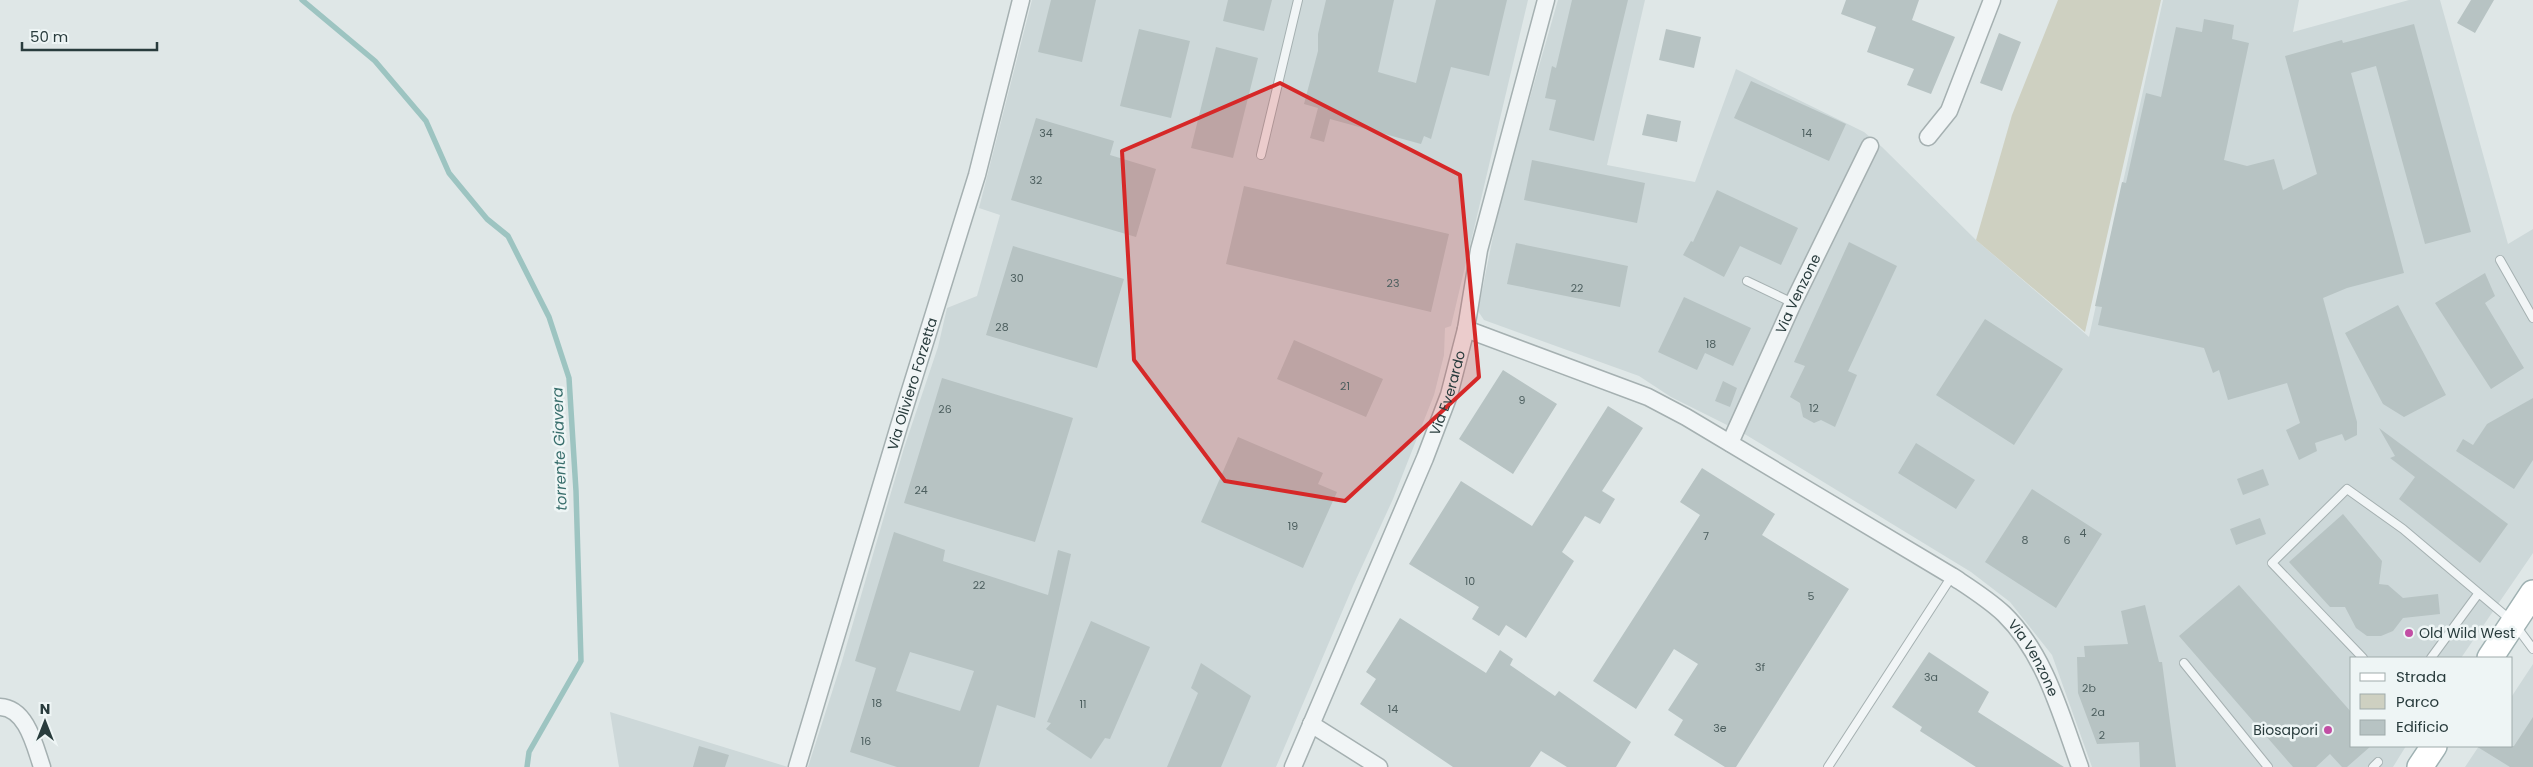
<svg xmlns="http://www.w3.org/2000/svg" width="2533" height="767" font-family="Poppins,sans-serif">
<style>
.built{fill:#cdd8d9}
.green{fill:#ced0c1}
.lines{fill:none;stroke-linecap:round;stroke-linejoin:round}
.stream{stroke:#9dc4c1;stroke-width:5.5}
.building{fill:#b7c3c3;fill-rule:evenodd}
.service-casing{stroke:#a5b0b1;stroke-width:10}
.minor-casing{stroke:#a5b0b1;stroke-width:19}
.primary-casing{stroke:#9fb1b2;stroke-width:28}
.service{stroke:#f1f5f6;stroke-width:8}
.minor{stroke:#f1f5f6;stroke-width:16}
.primary{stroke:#fff;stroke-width:25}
.marked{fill:#d62828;fill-opacity:0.2;stroke:#d62828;stroke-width:4;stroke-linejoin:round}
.poi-dot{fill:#c24ea4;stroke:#eef5f5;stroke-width:2}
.labels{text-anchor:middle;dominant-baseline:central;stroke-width:5;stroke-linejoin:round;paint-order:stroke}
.number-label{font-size:11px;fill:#4c5e5e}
.street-label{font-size:14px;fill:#293c3d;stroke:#eef5f5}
.poi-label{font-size:14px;fill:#293c3d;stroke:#eef5f5;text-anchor:start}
.water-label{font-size:15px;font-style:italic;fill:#376d6b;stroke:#eef5f5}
</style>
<rect width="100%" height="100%" fill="#dfe7e7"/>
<path class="built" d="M1032,0h496l-77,326 -6,2 -1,27 -10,40 -41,104 -40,87 -77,181h-468l34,-106 62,-213 34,-101 9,-39 30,-12 23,-81 -21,-7z
M1558,0h87l-38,165 88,17 41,-113 128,63 18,15 94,93 113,97 74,-337h136l-6,32 116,-32h31l68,244 25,-15v324l-72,105h-109v88h54l-13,21h-301l-40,-112 -42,-53 -39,-30 -228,-139 -72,-36 -32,-21 -155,-56 -6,-9 22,-109z
M2533,664v103h-68l14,-21h33v-50z
M610,712l178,55h-169z"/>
<path class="green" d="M2058,0h103l-76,332 -109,-92 36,-125z"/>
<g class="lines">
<path class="stream" d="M302,0l73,61 51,60 23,52 38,46 21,17 41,81 20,61 7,113 5,170 -52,91 -2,15"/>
</g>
<path class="building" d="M1051,0h45l-14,62 -44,-10z
M1228,0h44l-8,31 -41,-10z
M1326,0h68l-16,72 38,11 20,-83h71l-18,76 -38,-9 -20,72 -7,-3 -3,8 -91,-25 -6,23 -14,-4 8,-30 -14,-4 14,-53v-17z
M1572,0h56l-34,141 -45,-11 7,-30 -11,-2 7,-32 4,2z
M1846,0h73l-7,20 43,17 -24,57 -24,-9 7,-16 -47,-17 9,-25 -35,-13z
M2471,0h23l-19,33 -18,-10z
M2204,19l30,6 -2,14 17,4 -25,117 23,6 27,-7 9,31 34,-16 -32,-118 57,-16 1,3 71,-19 57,208 -46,12 -49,-178 -25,7 53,200 -57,15 -24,10 34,124v13l-12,6 -3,-7 -27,9 2,8 -18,9 -13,-30 14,-7 -13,-40 -59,17 -9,-30 -6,3 -9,-25 -106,-23 4,-18 -7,-1 27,-124 4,1 20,-90 15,4 15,-70 26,5z
M1139,29l51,12 -19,77 -51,-12z
M1666,29l35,8 -7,31 -35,-8z
M1999,33l22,9 -19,49 -22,-8z
M1216,47l42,11 -25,100 -42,-10z
M1751,81l95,43 -17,37 -95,-43z
M1647,114l34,7 -4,21 -35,-7z
M1036,118l78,23 -4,14 46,14 -20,68 -125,-37z
M1532,160l113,23 -8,40 -113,-23z
M1244,186l205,48 -18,78 -205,-48z
M1717,190l81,38 -17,37 -41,-19 -16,31 -41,-22 8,-14 2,1z
M1849,242l48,24 -49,105 9,4 -22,52 -14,-7 -7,3 -11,-6 -3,-14 -10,-6 15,-31 -11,-4z
M1516,243l112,23 -8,41 -113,-23z
M1013,246l111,33 -27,89 -111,-33z
M2485,273l10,23 -10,7 39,65 -33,21 -56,-86z
M1684,297l67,31 -18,38 -28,-13 -8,17 -39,-18z
M2398,305l48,90 -42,22 -21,-13 -38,-71z
M1985,319l78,50 -49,76 -78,-50z
M1294,340l89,39 -17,38 -89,-38z
M1503,370l54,34 -44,70 -54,-35z
M942,378l131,40 -38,124 -131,-39z
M1723,381l14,7 -7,19 -15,-6z
M2533,398v62l-19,29 -58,-38 7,-12 10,6 14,-21z
M1608,406l35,22 -41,63 13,8 -15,25 -15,-8 -23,36 12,9 -48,77 -20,-13 -7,11 -27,-17 7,-12 -70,-43 52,-83 71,45z
M2379,428l129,96 -28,39 -81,-64 16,-22 -25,-19 5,-2z
M1238,437l85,36 -5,11 19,8 -34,76 -102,-46z
M1916,443l59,37 -19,29 -58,-36z
M1702,468l73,46 -13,21 87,54 -113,178h-11l-51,-32 9,-15 -15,-10 30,-46 -24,-15 -38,60 -43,-28 107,-166 -20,-13z
M2263,469l6,16 -26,10 -6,-16z
M2032,489l70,45 -46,74 -71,-46z
M2343,514l39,47 -3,23 9,1 15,13 35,-4 2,20 -37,4 -10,13 -12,5h-14l-11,-8 -11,-21h-15l-41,-45z
M2260,518l6,16 -30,11 -6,-16z
M894,532l51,18 -2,11 105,34 10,-45 13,4 -36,164 -38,-13 -18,62h-82l-47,-15 26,-84 -21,-7zM910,652l64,19 -14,40 -64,-20z
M2239,585l113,128v33h19l-24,21h-5l-12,-13 -14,13h-23l-114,-131z
M2145,605l14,57h3l14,105h-36l-1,-25 -42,2 -19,-51 -1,-36h8l-1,-11 44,-2 -7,-33z
M1400,618l86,55 14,-23 13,9 -3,6 45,31 4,-5 72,51 -15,25h-49l-26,-16 -11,16h-77l-93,-63 16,-25 -10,-7z
M1091,621l59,26 -40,92 -5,-1 -14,21 -45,-30 5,-6 -4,-1z
M1929,652l60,40 -11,20 86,55h-88l-56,-36 2,-4 -30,-20z
M1201,663l50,33 -30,71h-54l31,-74 -7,-5z
M2533,717v50h-23l-34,-21h38z
M699,746l30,9 -4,12h-32z"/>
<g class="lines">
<g class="service-casing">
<path id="service" d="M1261,155l37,-155
M2500,260l33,58
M1747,281l46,22
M2363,658l-91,-95 75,-74 56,40 110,93 20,27
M2431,658l47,-64
M2184,663l84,104
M1828,767l124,-191
M2373,767l5,-5"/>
</g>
<g class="minor-casing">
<g id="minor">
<path d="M1928,137l21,-26 43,-111"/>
<path id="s1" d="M1466,329l182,68 38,20 266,159c18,12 36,23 52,38 41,40 57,101 76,153"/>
<path id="s2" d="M1730,443l63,-140 77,-157"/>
<path d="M0,707c27,1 35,40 42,60"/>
<path d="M1311,724l68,43"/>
<path id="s3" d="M797,767l102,-341 78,-251 44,-175"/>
<path id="s4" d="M1293,767l132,-309 24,-63 17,-66 13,-79 67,-250"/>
</g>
</g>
<g class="primary-casing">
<path id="primary" d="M2490,658l43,-65
M2420,767l14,-21"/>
</g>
<use href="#service" class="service"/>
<use href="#minor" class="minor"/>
<use href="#primary" class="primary"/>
</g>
<path class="marked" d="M1280,83l180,92 19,202 -134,124 -120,-20 -91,-121 -12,-209z"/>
<g class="poi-dot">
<circle cx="2409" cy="633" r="5"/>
<circle cx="2328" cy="730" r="5"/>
</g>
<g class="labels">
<g class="number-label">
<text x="1046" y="133">34</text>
<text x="1807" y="133">14</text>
<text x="1036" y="180">32</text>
<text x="1017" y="278">30</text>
<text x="1393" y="283">23</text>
<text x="1577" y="288">22</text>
<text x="1002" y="327">28</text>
<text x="1711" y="344">18</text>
<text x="1345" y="386">21</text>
<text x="1522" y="400">9</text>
<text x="1814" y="408">12</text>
<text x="945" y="409">26</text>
<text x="921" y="490">24</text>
<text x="1293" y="526">19</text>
<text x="2083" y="533">4</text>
<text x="1706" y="536">7</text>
<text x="2025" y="540">8</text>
<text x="2067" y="540">6</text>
<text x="1470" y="581">10</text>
<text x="979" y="585">22</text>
<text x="1811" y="596">5</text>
<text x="1760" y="667">3f</text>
<text x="1931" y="677">3a</text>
<text x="2089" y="688">2b</text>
<text x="877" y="703">18</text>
<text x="1083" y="704">11</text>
<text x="1393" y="709">14</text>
<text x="2098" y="712">2a</text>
<text x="1720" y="728">3e</text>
<text x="2102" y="735">2</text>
<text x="866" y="741">16</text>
</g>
<g class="street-label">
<text stroke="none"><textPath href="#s2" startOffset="164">Via Venzone</textPath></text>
<text stroke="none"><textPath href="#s3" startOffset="400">Via Oliviero Forzetta</textPath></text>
<text stroke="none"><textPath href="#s4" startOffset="405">Via Everardo</textPath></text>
<text stroke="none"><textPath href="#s1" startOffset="665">Via Venzone</textPath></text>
</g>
<g class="poi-label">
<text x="2419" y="633">Old Wild West</text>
<text x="2318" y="730" text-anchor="end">Biosapori</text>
</g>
<g class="water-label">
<text transform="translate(559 449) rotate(-92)">torrente Giavera</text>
</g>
</g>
<rect x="2350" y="657" width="162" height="90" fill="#eef5f5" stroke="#9fabab"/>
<rect x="2360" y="673" width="25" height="8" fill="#ffffff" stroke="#9fabab"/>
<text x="2396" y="682" font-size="15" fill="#293c3d">Strada</text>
<rect x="2360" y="694" width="25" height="15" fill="#ced0c1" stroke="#9fabab"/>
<text x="2396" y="707" font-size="15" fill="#293c3d">Parco</text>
<rect x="2360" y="720" width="25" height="15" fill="#b7c3c3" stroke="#9fabab"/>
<text x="2396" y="732" font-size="15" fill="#293c3d">Edificio</text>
<g transform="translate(45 722)" stroke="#eef5f5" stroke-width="4" paint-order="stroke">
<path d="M0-4L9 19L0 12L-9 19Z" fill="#293c3d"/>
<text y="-8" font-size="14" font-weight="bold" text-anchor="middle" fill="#293c3d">N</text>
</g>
<path d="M22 42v8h135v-8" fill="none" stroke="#293c3d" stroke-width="2.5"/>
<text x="30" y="42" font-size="15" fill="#293c3d" stroke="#eef5f5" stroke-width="4" paint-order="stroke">50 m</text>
</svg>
